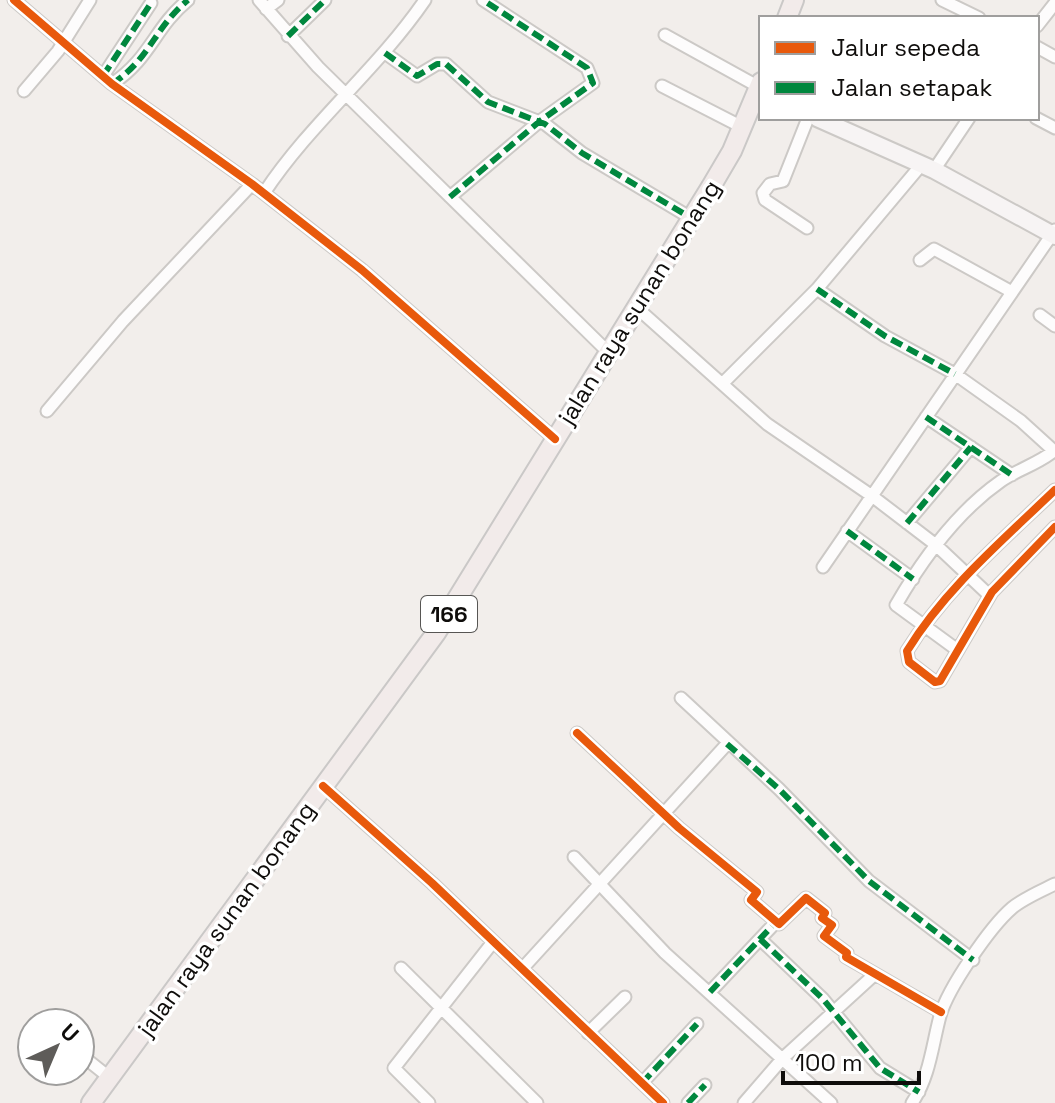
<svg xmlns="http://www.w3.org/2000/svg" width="1055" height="1103" font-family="'Space Grotesk',sans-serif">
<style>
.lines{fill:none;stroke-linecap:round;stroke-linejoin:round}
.street-casing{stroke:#ccc9c6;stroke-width:15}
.secondary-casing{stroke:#ccc9c6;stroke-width:20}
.primary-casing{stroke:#cac8c7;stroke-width:22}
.street{stroke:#fdfcfc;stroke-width:11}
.secondary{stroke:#f7f4f4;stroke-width:16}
.primary{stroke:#f2ebea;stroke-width:18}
.quiet{stroke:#00873e;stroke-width:6;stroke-dasharray:12 6;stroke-linecap:butt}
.cycleway-casing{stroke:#fff;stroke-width:13}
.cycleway{stroke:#e8590c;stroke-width:8}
.labels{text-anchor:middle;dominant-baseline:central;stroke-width:7;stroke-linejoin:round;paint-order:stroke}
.shield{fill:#fff;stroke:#575654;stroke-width:2}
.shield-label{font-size:22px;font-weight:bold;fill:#0f0d0b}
.street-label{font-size:24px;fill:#0f0d0b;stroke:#fff}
</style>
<rect width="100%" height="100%" fill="#f2eeeb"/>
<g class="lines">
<g class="street-casing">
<path id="street" d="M14,0l98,84 140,100 110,86 193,169
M259,0l59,67 289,284
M942,0l37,18
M266,9l12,-9
M1037,26l18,-23
M665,35l94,52
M288,36l37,-36
M1037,47l18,10
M385,53l32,23 20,-12h9l42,38 57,22 37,29 109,65
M103,76l48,-73
M112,84c39,-26 42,-56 76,-84
M662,86l80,41
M24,91l34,-40 32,-51
M1036,118l19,10
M934,170l35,-52
M264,193c47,-71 113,-123 161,-193
M450,197l90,-76 53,-38 -6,-15 -104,-68
M807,228l-42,-28 -2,-7 7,-9 13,-3 25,-63
M920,260l14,-11 78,43
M817,289l68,47 70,38 66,47 33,30
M636,307l131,117 105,72 64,49 53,50
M1040,315l15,11
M723,383l94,-94 105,-125
M47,411l76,-90 129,-137
M926,417l86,58
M1055,490c-52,50 -110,99 -148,161l2,11 26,20 5,-1 52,-89 63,-65
M907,523l64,-76
M847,531l66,48
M823,567l232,-337
M956,649l-60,-44c26,-45 62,-94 105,-124 17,-12 38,-17 54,-31
M681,698l98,91 90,92 104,79
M577,733l102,95 78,64 -6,8 28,24 27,-26 19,15 -3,5 10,7 -8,11 23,17 -1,4 95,55
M323,786l109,97 231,220
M574,857l91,96 166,150
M760,939l63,60 57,69 39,24
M401,968l136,135
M522,969l205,-225
M710,992l66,-70
M588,1033l37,-36
M80,1054l30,24
M642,1083l55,-59
M429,1103l-35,-35 99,-126
M688,1103l17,-18
M744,1103l39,-45 91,-83
M912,1103c18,-27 20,-57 28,-87 8,-28 50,-89 72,-108 12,-10 29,-17 43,-24"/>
</g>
<g class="secondary-casing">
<path id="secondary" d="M817,118l117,52 121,66"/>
</g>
<g class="primary-casing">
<path id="primary" d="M787,18l7,-18
M91,1103l345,-470 276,-448 20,-34 29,-69"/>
</g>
<use href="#street" class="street"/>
<use href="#secondary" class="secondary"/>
<use href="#primary" class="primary"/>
<path class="quiet" d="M288,36l37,-36
M385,53l32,23 20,-12h9l42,38 57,22 37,29 109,65
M103,76l48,-73
M112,84c39,-26 42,-56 76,-84
M450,197l90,-76 53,-38 -6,-15 -104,-68
M817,289l68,47 70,38
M926,417l86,58
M907,523l64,-76
M847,531l66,48
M727,744l52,45 90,92 104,79
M760,939l63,60 57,69 39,24
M710,992l66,-70
M642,1083l55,-59
M688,1103l17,-18"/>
<g class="cycleway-casing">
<path id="cycleway" d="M14,0l98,84 140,100 110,86 193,169
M1055,490c-52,50 -110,99 -148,161l2,11 26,20 5,-1 52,-89 63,-65
M577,733l102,95 78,64 -6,8 28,24 27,-26 19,15 -3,5 10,7 -8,11 23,17 -1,4 95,55
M323,786l109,97 231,220"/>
</g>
<use href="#cycleway" class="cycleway"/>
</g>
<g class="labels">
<rect class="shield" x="421" y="596" width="56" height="36" rx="6"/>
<g class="shield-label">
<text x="449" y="614">166</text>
</g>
<g class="street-label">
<text transform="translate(639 302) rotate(-58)">jalan raya sunan bonang</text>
<text transform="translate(226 919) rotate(-54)">jalan raya sunan bonang</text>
</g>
</g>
<rect x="759" y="16" width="280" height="104" fill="#ffffff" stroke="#9f9e9d" stroke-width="2"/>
<rect x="775" y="42" width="40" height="12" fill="#e8590c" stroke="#9f9e9d" stroke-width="2"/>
<text x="831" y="56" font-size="24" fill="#0f0d0b">Jalur sepeda</text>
<rect x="775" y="82" width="40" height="12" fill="#00873e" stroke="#9f9e9d" stroke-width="2"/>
<text x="831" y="96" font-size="24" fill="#0f0d0b">Jalan setapak</text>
<g transform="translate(56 1047) rotate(44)"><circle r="38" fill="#ffffff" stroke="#9f9e9d" stroke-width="2"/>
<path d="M0-6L14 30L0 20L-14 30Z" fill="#5e5c59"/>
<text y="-12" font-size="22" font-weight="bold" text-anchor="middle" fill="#0f0d0b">U</text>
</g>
<path d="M783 1071v12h136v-12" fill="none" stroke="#0f0d0b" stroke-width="4"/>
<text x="795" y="1071" font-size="24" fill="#0f0d0b" stroke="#ffffff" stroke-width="6" paint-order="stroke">100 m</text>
</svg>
